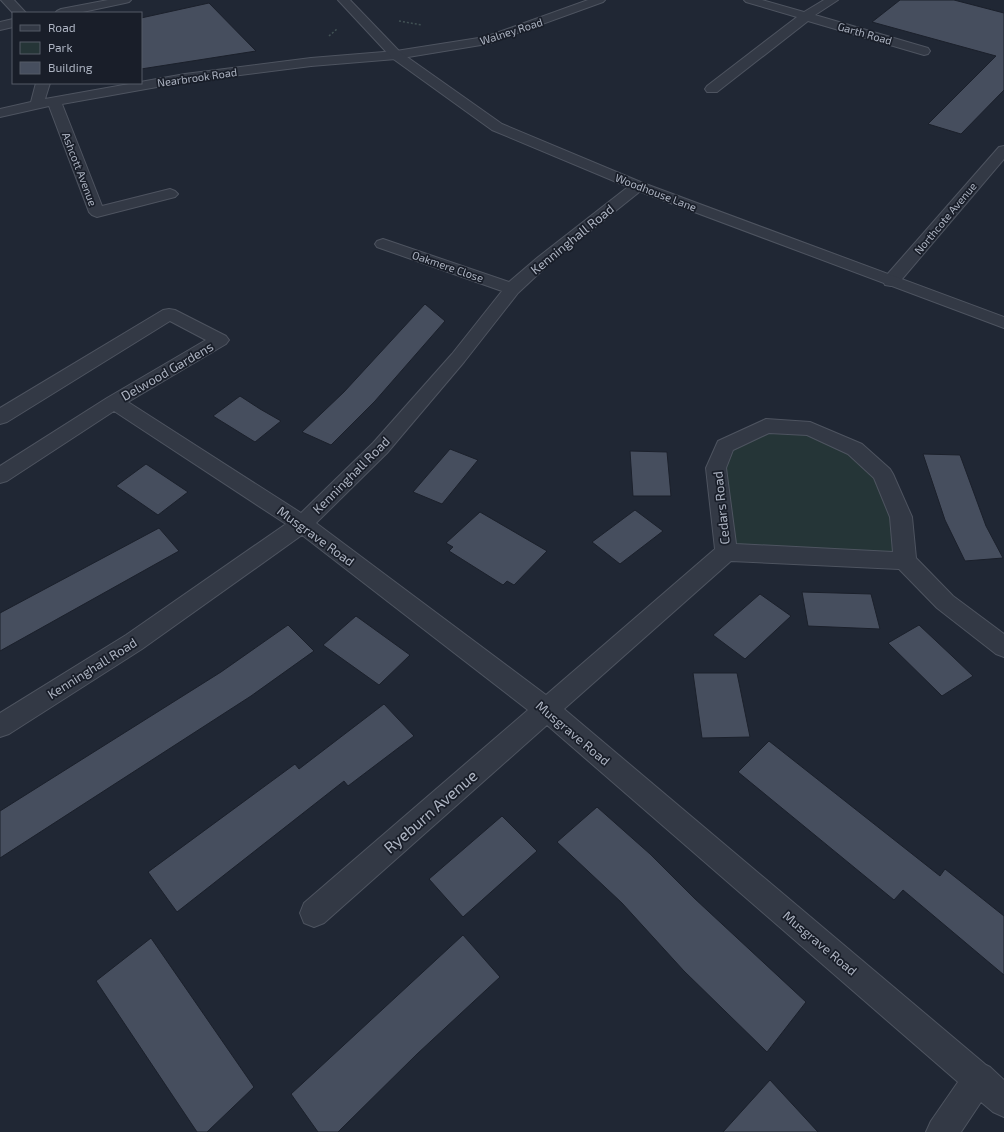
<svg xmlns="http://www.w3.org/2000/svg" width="1004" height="1132" font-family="'Exo 2',sans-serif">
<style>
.green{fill:#253537}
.building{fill:#464e5e;stroke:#1b202b}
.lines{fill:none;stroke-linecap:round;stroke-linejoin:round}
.minor-casing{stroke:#4e5460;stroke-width:2}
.tertiary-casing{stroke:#4e5460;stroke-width:2}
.path{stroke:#415154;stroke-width:1.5;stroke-dasharray:2 2;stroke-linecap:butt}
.minor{fill:#333945;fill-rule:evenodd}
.tertiary{fill:#333945;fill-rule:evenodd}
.labels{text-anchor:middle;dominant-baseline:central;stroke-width:3.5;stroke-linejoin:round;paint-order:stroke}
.far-street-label{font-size:11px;fill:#adb4c2;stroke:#191e29}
.street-label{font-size:13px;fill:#adb4c2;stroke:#191e29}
.near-street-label{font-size:16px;fill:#adb4c2;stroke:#191e29}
</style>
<rect width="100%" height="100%" fill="#202734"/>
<path class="green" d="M766,426l44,3 73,45 22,87 -179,-9 -1,-106z"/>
<path class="building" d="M900,0h54l50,13v77l-43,44 -33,-10 68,-68 -124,-34z
M209,3l47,48 -115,18v-51z
M425,304l20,17 -70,80 -44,44 -29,-13 42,-40z
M240,396l20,13 21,12 -26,21 -42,-26z
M450,449l28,11 -36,44 -29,-12z
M630,451l37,1 4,44h-38z
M923,454l37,1 26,71 17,32 -38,3 -20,-41z
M146,464l42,28 -30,23 -42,-29z
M635,510l28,21 -43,33 -28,-22z
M480,512l67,39 -33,34 -7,-4 -4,4 -54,-34 4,-4 -7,-4z
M159,528l20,23 -179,100v-38z
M802,592l69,2 9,35 -72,-3z
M760,594l31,22 -46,43 -32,-24z
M356,616l54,39 -31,30 -56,-40z
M288,625l26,26 -63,45 -251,162v-47l221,-139z
M919,625l33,31 21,20 -31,20 -54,-53z
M693,673h44l13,64 -48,1z
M384,704l30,32 -66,50 -4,-5 -167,131 -29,-40 147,-108 4,5z
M769,741l171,135 5,-7 59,47v59l-101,-85 -9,10 -156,-128z
M597,807l53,47 44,44 112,104 -39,50 -83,-81 -62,-68 -65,-61z
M502,816l35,35 -74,66 -34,-38z
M463,935l37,42 -83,77 -79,78h-20l-27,-38z
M151,938l103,149 -47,45h-10l-101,-151z
M770,1080l48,52h-95z"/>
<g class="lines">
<g class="minor-casing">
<path id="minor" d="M1,0h13l12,13h-13z
M108,0h23l-2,2 -4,1 -47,10h-23l2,-2 4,-2z
M588,0h17l-2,2 -116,42 -91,15 -85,7 -126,16 -123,22 40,102 68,-17 5,2 3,3 -3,3 -78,20 -5,-2 -3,-3 -40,-106 -49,11v-8l31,-7 5,-19h14l-5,16 140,-25 126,-16 85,-7 89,-14z
M744,0h18l42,12 20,-12h14l-23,15 113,33 2,3 -2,3 -4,1 -116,-34 -91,71h-10l-2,-3 2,-3 90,-69 -51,-15z
M13,19v8l-13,3v-8z
M1004,146v13l-107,126 -6,1 -6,-1 -2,-4 2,-4 114,-130z
M638,182l5,1 2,3 -2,3 -94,75 -31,29 -54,69 -77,91 -71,70 230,172 169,-146 -9,-81 12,-27 48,-22 44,3 52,22 28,25 3,5 19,43 4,41 37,38 51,38v23l-8,-3 -59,-46 -38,-39 -168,-8 -167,148 422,356 4,2 14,13v37l-11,-5 -12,-10 -20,30h-35l5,-11 27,-39 -411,-357 -223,198 -10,4 -10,-4 -4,-10 4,-10 224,-193 -226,-175 -160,114 -133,85 -9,3v-24l126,-78 160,-111 -172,-113 -107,70 -7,2v-17l107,-68 99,-58 -36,-19 -163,101 -7,2v-16l163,-98 6,-1 6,1 51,26 3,4 -3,4 -98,58 173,111 72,-70 79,-89 50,-63 -125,-44 -2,-3 2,-3 6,-2 6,2 120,41 28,-24 96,-75zM769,433l38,2 41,19 26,24 16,39 3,35 -157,-8 -10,-76 7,-18z"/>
</g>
<g class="tertiary-casing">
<path id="tertiary" d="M338,0h12l50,52 102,72 141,59 361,134v11l-371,-139 -141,-59 -100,-72z"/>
</g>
<path class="path" d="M399,21l23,4
M329,36l8,-7"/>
<use href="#minor" class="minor"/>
<use href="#tertiary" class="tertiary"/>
</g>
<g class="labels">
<g class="far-street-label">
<text transform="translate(511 31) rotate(-18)">Walney Road</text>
<text transform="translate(865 33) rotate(16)">Garth Road</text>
<text transform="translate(197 77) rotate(-8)">Nearbrook Road</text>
<text transform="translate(80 169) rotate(69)">Ashcott Avenue</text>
<text transform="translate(656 192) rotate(21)">Woodhouse Lane</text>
<text transform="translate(945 218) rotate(-50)">Northcote Avenue</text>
<text transform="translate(448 266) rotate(19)">Oakmere Close</text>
</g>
<g class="street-label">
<text transform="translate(572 239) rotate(-39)">Kenninghall Road</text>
<text transform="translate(167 371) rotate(-30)">Delwood Gardens</text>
<text transform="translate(351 475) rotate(-45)">Kenninghall Road</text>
<text transform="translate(721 508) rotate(-96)">Cedars Road</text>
<text transform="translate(316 536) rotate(36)">Musgrave Road</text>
<text transform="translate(92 668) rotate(-32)">Kenninghall Road</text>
<text transform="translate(573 733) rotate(40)">Musgrave Road</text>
<text transform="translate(820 943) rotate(40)">Musgrave Road</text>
</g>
<g class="near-street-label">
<text transform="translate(430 811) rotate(-41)">Ryeburn Avenue</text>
</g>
</g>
<rect x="12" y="12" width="130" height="72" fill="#191e29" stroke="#545a66"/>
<rect x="20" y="25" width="20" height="6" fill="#333945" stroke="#545a66"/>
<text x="48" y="32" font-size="12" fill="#adb4c2">Road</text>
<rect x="20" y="42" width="20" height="12" fill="#253537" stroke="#545a66"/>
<text x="48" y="52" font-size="12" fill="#adb4c2">Park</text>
<rect x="20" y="62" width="20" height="12" fill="#464e5e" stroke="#545a66"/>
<text x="48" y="72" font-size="12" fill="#adb4c2">Building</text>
</svg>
